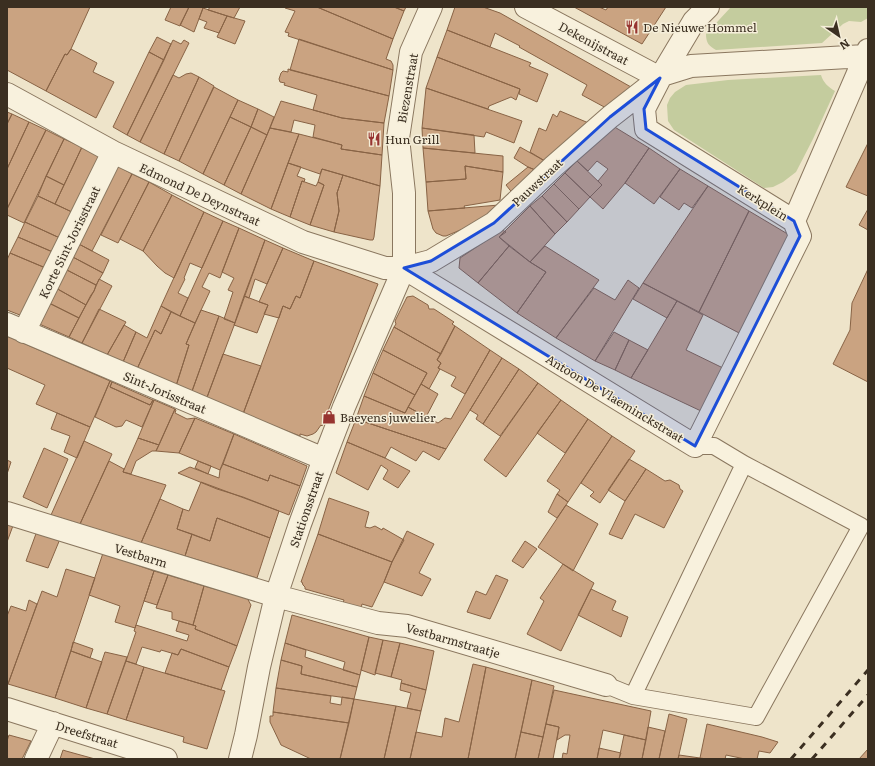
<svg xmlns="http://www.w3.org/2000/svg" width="875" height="766" font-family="Literata,serif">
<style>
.green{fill:#c4cc9e}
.building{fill:#caa381;stroke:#886345}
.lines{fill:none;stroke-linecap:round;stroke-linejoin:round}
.lane-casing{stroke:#8a775f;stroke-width:18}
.street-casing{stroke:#8a775f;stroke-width:24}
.lane{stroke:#f8f1dd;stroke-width:16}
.street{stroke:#f8f1dd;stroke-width:22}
.rail{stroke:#3b2f21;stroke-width:3;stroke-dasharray:7 7;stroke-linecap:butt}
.marked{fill:#1d4ed8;fill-opacity:0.2;stroke:#1d4ed8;stroke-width:3;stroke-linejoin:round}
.labels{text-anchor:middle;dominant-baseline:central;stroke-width:3;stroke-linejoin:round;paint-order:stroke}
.poi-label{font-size:12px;fill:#3b2f21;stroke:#f5eed9;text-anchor:start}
.street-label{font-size:12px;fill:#3b2f21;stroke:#f5eed9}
</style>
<rect width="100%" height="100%" fill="#eee4ca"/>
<path class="green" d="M731,7h137v11l-7,4 -12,-1 -6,3 -21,19 -106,7c-7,-4 -10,-7 -10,-16z
M821,75c2,7 7,12 14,16l-22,48 -17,33 -13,10 -10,5 -9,1 -90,-58 -6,-9 -1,-16 3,-7 5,-6 11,-7 42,-5z"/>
<path class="building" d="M7,7h83l-19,42 -4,6 -2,-1 -19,37 -39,-21z
M171,7h18l-9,19 -15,-6z
M189,7h11l3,1 -9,24 -14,-7z
M210,7h30l-6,11 -26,-8z
M286,7h31l76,32 -7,20 5,2 2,4v5l-105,-34 1,-3 -4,-1 10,-21 -10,-3z
M317,7h77l10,4 -11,28z
M394,7h12l-2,4z
M455,7h28l17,6 131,74 -23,22 -26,-14 5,-10 -68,-38 1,-1 -25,-13 -5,14 -43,-17z
M574,7h25l7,3 2,-3h58l-24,37z
M203,8l24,8 -8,17 -15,-5 3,-6 -8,-3z
M227,16l18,5 -10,23 -18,-7z
M447,30l84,33 -2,3 19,8 -11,28 -18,-8 1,-5 -83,-32z
M157,37l14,7 -7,16 -15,-8z
M299,39l94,31 -4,26 -99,-26z
M173,40l8,4 3,-4 5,3 -49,99 -13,-7z
M71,49l26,14 -4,9 21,10 -18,36 -50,-27 19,-37 2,1z
M149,52l15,8 -37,75 -14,-8z
M437,57l83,32 -4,11 -5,-3 -22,9 -1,3 -62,-21z
M288,69l101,27 -5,27 -42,-5 -29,-8 4,-15 -33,-10 1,-2 -5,-1 -1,-3 2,-6 2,-2 5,1z
M191,73l8,4 -35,77 -24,-12 33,-67 6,3 7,-4z
M199,77l15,9 -35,75 -15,-7z
M214,87l24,13 -35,74 -24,-13z
M426,88l96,33 -8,22 -28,-11 -2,5 -62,-9z
M238,100l20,9 -7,18 -21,-10z
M281,101l61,17 42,5 -2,32 -41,-6 1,-4 -29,-8 2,-12 -21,-5 -3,12 -21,-4z
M258,109l16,8 -7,18 -16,-8z
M560,111l31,13 -41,40 -20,-12 9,-24 7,3 7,-17 4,3z
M7,112l5,2 -5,10z
M12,114l17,8 -22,47v-45z
M230,117l21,10 -27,58 -21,-11z
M29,122l17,8 -39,79v-40z
M613,126l36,22 -24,35 -22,26 -13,-12 12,-12 -4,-4 10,-12 -11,-8 -9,10 -11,-10z
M251,127l16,8 -26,59 -17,-9z
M270,128l29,6 -28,75 -30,-15z
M422,128l52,7 1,18 -52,-5z
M46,130l18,9 -40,84 -17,-8v-6z
M299,134l43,11 -1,4 41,6 -2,31 -58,-17 -2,5 -32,-11z
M64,139l18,8 -18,38 -18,-9z
M868,143v53l-22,-9z
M82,147l19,9 -27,57 -19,-9z
M520,147l30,17 -10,8 -12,-5 -14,-9z
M423,148l80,8v16l-38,-6 1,13 -40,3z
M649,148l31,21 -26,35 -29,-21z
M577,161l25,24 -12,12 -25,-24z
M288,163l13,4 -4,9 8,3 -1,3 -2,-1 -12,36 -19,-8z
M118,166l14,8 -40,77 -17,-9 37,-73z
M465,166l38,6 -3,28 -36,6 1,2 -37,3 -2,-29 40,-3z
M528,167l12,5 -26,23 -8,-10z
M322,169l21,6 -6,18 2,18 -5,21 -24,-7 14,-40 -6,-3z
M680,169l28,17 -16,22 -8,-5 -5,7 -19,-13z
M565,173l25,24 -11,12 -25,-25z
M132,174l17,8 -31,61 -17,-8z
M343,175l37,11 -6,51 -1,3h-3l-36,-8 5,-21 -2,-18z
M46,176l18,9 -9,19 -17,-8z
M302,181l14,5 2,-4 6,3 -14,40 -20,-8z
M149,182l23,13 -29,56 -23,-12z
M554,184l25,25 -12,13 -25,-26z
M708,186l41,25 -50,101 -56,-29z
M172,195l32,17 -30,66 -9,-5 -8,-7 -14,-15z
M38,196l36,17 -12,26 -37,-17z
M542,196l25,26 -12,12 -25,-28z
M499,205l-3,10 -50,21h-3l-7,-3 -3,-4 -5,-18z
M530,206l25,28 -25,28 -31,-25z
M868,209v21l-9,-5z
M749,211l42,25 -50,98 -42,-22z
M204,212l19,9 -21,47 -12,-5 -6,15 1,1 -7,14 10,5 -8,18 -19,-10z
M223,221l16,7 -19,50 -11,-5 -7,14 8,4 -15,32 -15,-7z
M25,222l37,17 -7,14 -37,-16z
M239,228l26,12 -30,83 -11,-4 9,-27 -5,-2 6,-12 -12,-6z
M502,230l4,2 -7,5 10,9 -31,37 -19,-15 1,-10z
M18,237l37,16 -7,16 -38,-16z
M265,240l18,8 -16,36 -12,-5 -6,19 -5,-2z
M75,242l34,18 -6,13 -34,-18z
M509,246l21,16 16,10 -29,41 -39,-30z
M545,246l54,34 -43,58 -39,-25 29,-41 -16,-10z
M283,248l31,13 -14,37 -4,-2 -6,13 -7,-3 -4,12 -15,-4 4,-9 -9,-3z
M10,253l38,16 -23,48 -18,-7v-50z
M69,255l34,18 -7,12 -33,-17z
M314,261l64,23 -56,142 -1,-1 -5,7 -3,2 -6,2 -7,-2v2l-57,-22 40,-108 7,3 6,-13 4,2z
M63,268l33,17 -2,6 -8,14 -32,-18z
M868,269v113l-35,-18 17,-34 2,-27z
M99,279l13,7 -30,57 -13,-6 22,-42 3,-4z
M628,280l11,8 -44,73 -39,-23 38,-50 21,12z
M643,283l34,18 -10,17 -34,-19z
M54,287l32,18 -7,13 -32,-16z
M244,296l24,9 -11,28 -23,-8z
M413,296l15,9 1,4h5l20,13 -2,2 3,2 -14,28 -47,-27 2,-3 -1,-3 12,-24z
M677,301l26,14 -17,35 37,18 -22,43 -70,-33z
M47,302l32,16 -10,19 -32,-14z
M161,306l10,6 -10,22 -6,-4 -18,39 -14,-7 13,-30 11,6z
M99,309l27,13 -19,33 -25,-12z
M201,310l18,6 -28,78 -15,-8 13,-41 -3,-1z
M171,312l24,11 -9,21 3,1 -13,41 -39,-17 18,-39 6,4z
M219,316l16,7 -29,77 -15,-6z
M124,325l12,7 -13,30 -16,-7z
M455,326l35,24 -25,44 -14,-8 5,-9 -18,-9 3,-5 -4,-3z
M394,327l47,27 -4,6 4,3 -3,5 2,1 -11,20 -8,-5 6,-11 -44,-23z
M614,332l15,8 -14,30 -20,-9z
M7,336l103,45 -20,46 -54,-23 9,-19 -38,-17z
M629,340l19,10 -17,28 -16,-8z
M383,350l44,23 -12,22 -42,-22z
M490,350l12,8 -56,91 -90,-30 8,-23 41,17 3,-6 30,16 7,-5 6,1z
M223,354l38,12 -18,48 -37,-14z
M502,358l17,11 -36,55 -7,-5 2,-4 -8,-5z
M519,369l19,14 -38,53 -17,-12z
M373,373l42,22 -10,18 -41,-17z
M110,381l2,1 -2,5 40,18 3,-5h1l-12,27 -16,-7 -4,6 -6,1 -21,-10z
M112,382l41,18 -3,5 -40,-18z
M538,383l23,17 -55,77 -22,-17z
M421,384l17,10 -12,23 -18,-10z
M154,400l21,9 -16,36 -21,-7z
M561,400l27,19 -23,34 -28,-20z
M175,409l1,1 -1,3 12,6 8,-1 -16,35 -23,-2z
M57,413l33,14 -13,31 -13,-6 6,-16 -19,-7z
M195,418l39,16 -14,36 -41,-17z
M356,419l90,30 -7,11 -16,-9 -7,10 -25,-14 -6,11 -38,-16z
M588,419l24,17 -44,66 -11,-8 3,-4 -13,-9z
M234,434l73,32 -7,20 -30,-11 -2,6 -45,-17z
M612,436l23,15 -35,52 -10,-7 4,-4 -13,-9z
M138,438l21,7 -3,6h-4l-16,10 -5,13 -8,-2z
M84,441l28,13 -32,70 -29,-9z
M347,442l38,16 25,13 -12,17 -15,-9 5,-9 -7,-5 -13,25 -32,-17z
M44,448l24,11 -21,49 -24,-11z
M629,459l17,10 -21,32 -17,-11z
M7,460l4,2 -4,12z
M109,461l15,8 -1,3 43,13 -25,58 -61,-19z
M198,461l13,5 -3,8 -13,-6z
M223,464l45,17 2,-6 30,11 -11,29 -46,-18 -26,-8 -39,-16 12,-6 29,11 1,-8z
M646,469l19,12 5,-1 9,5 1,4 3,2 -19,37 -29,-14 -13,25 -13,-5 16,-33z
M201,482l78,29 -9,27 -53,-20 -7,23 -33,-12 6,-20 6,2z
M557,494l11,8 -11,16 -9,-6z
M329,498l40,14 -4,15 5,1 5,-2 7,4 1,-2 21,12 -12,22 -74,-28z
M160,499l23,10 -6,20 15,5 -7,22 -44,-13z
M566,505l32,19 -25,47 -35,-24z
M217,518l53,20 -13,40 -72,-22 7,-22 18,7z
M7,521l7,2 -7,19z
M37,531l23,8 -12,29 -22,-7z
M407,531l27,13 -15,29 12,6 -9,17 -38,-14 8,-20z
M318,534l74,28 -8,20 -12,25 -10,-3 -1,4 -18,-5 1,-3 -39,-11v-2l-2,-2 -1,-3h-1z
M525,541l12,8 -14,19 -11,-7z
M103,553l51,18 -19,57 -20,-6 5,-16 -31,-11z
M563,564l31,19 -33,68 -34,-17 17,-33 -4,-3z
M66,569l29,9 -40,120 -47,-14 34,-93 15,6z
M154,571l14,4 -11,30 -13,-4z
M168,575l36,11 -11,39 -21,-6v-7l-16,-4z
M496,575l12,5 -18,39 -23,-7 9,-21 10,4z
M204,586l43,12 4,7 -14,41 -42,-17 1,-3 -3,-1z
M591,589l25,12 -4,9 16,7 -7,20 -43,-22z
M29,600l8,4 -29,80h-1v-68l4,-10 15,5z
M292,615l77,22 -9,38 -17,-5 2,-8 -60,-19z
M179,621l17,5 -1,3 42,17 -8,21 -48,-18 -3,6 -17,-5 -1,2 -18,-5 -6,17 -10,-3 10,-29 -2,-1 2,-6 51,16 2,-6 -13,-4z
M369,637l14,3 -8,35 -14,-5z
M383,640l17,3 -9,34 -16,-4z
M73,642l20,7 -3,9 -19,-7z
M285,643l21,7 -1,7 55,18 -3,12 -56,-13 1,-8 -21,-6z
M400,643l34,8 -8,39 -25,-7 1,-3 -11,-3z
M181,649l48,18 -8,23 -56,-17 7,-20 6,2z
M71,651l31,11 -16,46 -31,-10z
M105,652l22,5 -20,57 -21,-6z
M281,660l21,6 -1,8 56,13 -3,12 -78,-11z
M126,661l18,6 -18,53 -19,-6z
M473,664l13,3 -18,92h-58l6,-27 26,5 3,-19 14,4z
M144,667l81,24 -18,58 -24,-7 1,-5 -58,-17z
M486,667l46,13 -17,79h-47z
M532,680l22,6 -11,51 -22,-5z
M401,683l25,7 -5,21 -14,-3 4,-15 -11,-3z
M276,688l55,8 -1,7 11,2 1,-8 12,2 -5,24 -76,-11z
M554,690l97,21 -5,29 -43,-10 -6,29h-35l1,-6 4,1 3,-19h-5l-8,5 2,-13 -13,-3z
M354,699l42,7 -12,53h-44z
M396,706l25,5 -11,48h-26z
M273,712l76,11 -9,36h-29l-30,-14 -11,-23v-6h3z
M669,714l18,5 -9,40h-19z
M546,724l13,3 -6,32h-15z
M707,724l55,13 16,5 -8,11 -11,-2 -2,8h-12l-19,-4 -1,4h-18l-7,-1z
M648,727l17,4 -6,28h-17z
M521,732l22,5 -5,22h-23z
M9,735l22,6 -9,18h-15v-18z
M624,735l22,5 -4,19h-23z
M599,748l22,5 -2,6h-22z
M868,749v10h-9z
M63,750l3,1 29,8h-35z
M679,755l21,3v1h-22z"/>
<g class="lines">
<g class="lane-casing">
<path id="lane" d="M606,685l27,11 123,21 105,-191 -117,-62 -30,-18h-19
M633,696l111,-232"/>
</g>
<g class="street-casing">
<path id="street" d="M526,7l134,71
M708,7l-14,14 -34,57 -16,31 2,20 148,92
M662,75l29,-9 174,-10
M7,94l106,58 190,90 82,26h19l27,-7 63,-38 60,-57 56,-49 50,-39
M794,221l74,-171
M404,268l291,178 105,-210 -6,-15
M7,324l317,135
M24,332l89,-180
M7,513l269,83 102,27 29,3 199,59
M7,709l159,50
M36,759l17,-36
M240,759l6,-24 13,-68 17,-71 24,-72 24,-65 20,-52 60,-139v-75l-6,-55 13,-86 20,-45"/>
</g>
<use href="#lane" class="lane"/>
<use href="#street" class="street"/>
<path class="rail" d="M791,759l77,-89
M812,759l56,-64"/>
</g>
<path class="marked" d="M660,78l-16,31 2,20 148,92 6,15 -105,210 -291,-178 27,-7 63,-38 116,-106z"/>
<defs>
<g id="restaurant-bare" transform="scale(1.08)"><path d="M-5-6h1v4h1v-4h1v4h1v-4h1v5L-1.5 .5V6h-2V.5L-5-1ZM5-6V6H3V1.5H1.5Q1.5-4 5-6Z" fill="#973430" stroke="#f5eed9" stroke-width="2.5" paint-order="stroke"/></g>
<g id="shop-bare" transform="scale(1.08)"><path d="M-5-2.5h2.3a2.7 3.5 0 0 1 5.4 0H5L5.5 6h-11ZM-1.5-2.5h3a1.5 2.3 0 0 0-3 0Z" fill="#973430" stroke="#f5eed9" stroke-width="2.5" paint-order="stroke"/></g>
</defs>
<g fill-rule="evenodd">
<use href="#restaurant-bare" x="632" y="27"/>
<use href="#restaurant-bare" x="374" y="139"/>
<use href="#shop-bare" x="329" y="417"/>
</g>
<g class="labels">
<g class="poi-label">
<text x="643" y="27">De Nieuwe Hommel</text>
<text x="385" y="139">Hun Grill</text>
<text x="340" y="417">Baeyens juwelier</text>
</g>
<g class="street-label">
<text transform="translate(594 43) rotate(28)">Dekenijstraat</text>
<text transform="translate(407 88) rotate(-80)">Biezenstraat</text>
<text transform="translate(537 182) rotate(-43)">Pauwstraat</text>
<text transform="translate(200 194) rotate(25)">Edmond De Deynstraat</text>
<text transform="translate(763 202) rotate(32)">Kerkplein</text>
<text transform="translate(69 242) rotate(-64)">Korte Sint-Jorisstraat</text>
<text transform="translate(165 392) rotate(23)">Sint-Jorisstraat</text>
<text transform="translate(615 398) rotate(31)">Antoon De Vlaeminckstraat</text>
<text transform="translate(306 509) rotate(-71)">Stationsstraat</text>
<text transform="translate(141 555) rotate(17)">Vestbarm</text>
<text transform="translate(453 640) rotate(16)">Vestbarmstraatje</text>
<text transform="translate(87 734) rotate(17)">Dreefstraat</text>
</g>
</g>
<rect width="875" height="766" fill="none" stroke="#3b2f21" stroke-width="16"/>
<g transform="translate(839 36) rotate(146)" stroke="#f5eed9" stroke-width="3" paint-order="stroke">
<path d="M0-3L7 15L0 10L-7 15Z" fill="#3b2f21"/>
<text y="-6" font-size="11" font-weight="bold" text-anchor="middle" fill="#3b2f21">N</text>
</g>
</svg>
